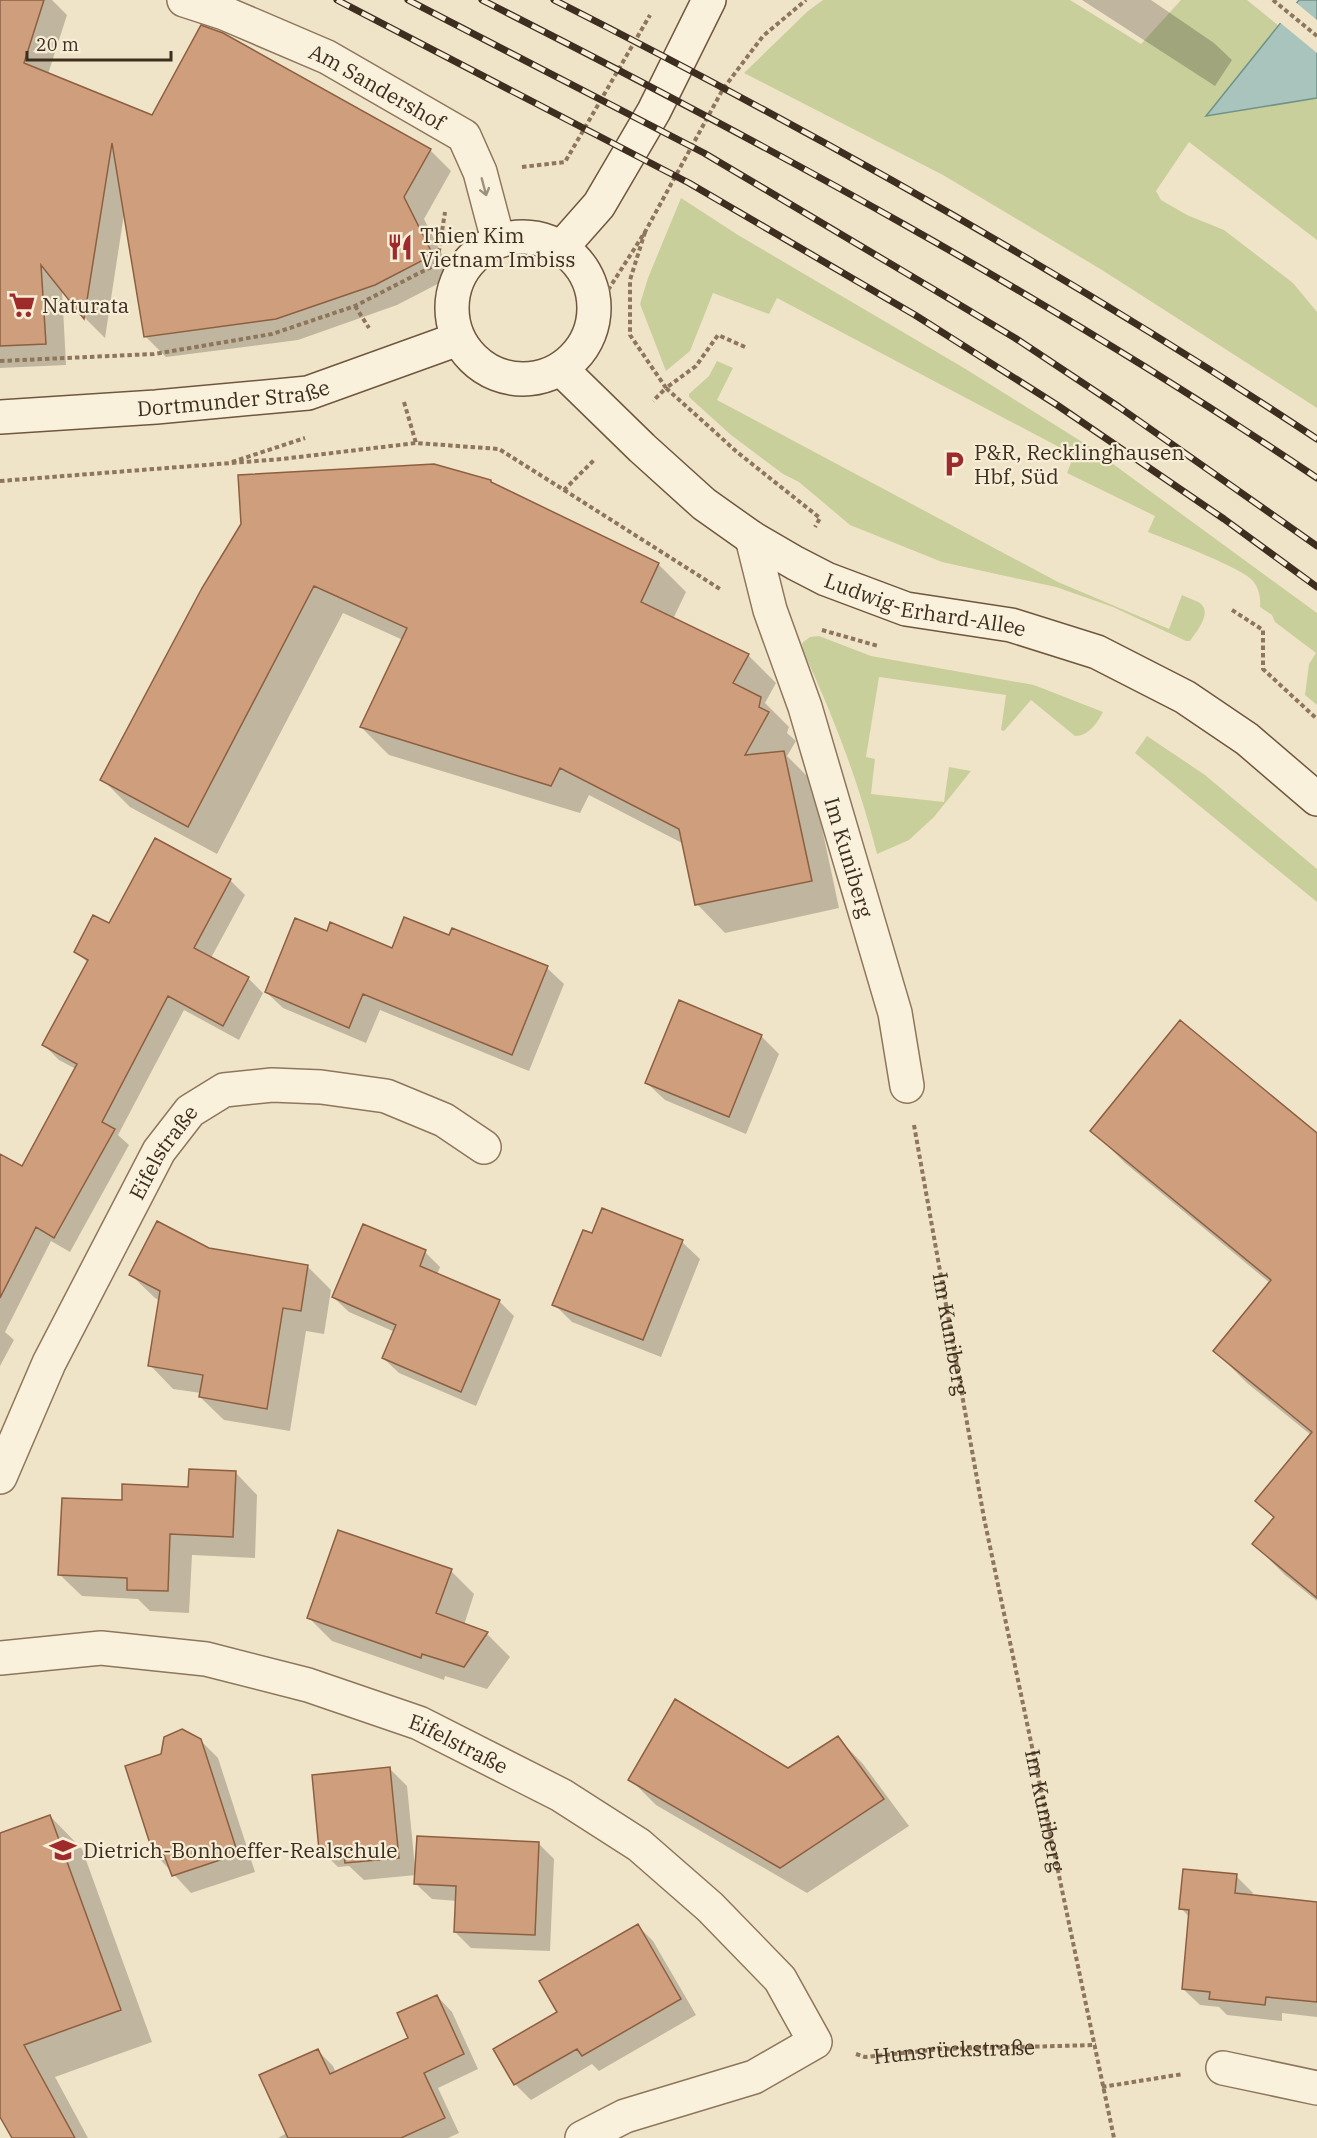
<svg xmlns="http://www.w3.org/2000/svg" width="1317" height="2138" font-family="'IBM Plex Serif',serif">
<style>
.green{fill:#c9cf9b}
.water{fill:#a9c4bc;stroke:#6f938a;stroke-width:1.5}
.pier{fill:#f0e4c8}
.shadow{fill:#0003}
.building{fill:#cf9f7d;stroke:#8d5f41;stroke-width:1.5}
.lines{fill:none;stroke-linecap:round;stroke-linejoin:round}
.street-casing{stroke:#8d765c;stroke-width:36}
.secondary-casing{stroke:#6f573f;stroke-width:36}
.path{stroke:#8d765c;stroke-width:4;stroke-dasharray:4.5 3;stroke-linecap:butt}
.street{stroke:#faf1dc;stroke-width:33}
.secondary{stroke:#faf1dc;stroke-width:33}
.rail-casing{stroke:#3d2e20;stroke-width:7}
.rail{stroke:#f7eed8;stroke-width:4.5;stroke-dasharray:14;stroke-linecap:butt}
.oneway{stroke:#9c907e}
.labels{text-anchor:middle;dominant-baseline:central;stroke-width:4.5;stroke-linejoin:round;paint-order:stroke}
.street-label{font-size:21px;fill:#3d2e20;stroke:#f7eed8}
.poi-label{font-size:21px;fill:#3d2e20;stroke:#f7eed8;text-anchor:start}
</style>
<rect width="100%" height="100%" fill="#f0e4c8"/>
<path class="green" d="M823,0h247l71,44 40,-44h66l32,26 -73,90 111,-18v142l-128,-98 -33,49 5,9 26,15 37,15 69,53 24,29v96l-215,-138 -159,-95 -199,-102 64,-62z
M681,198l57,37 226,133 123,77 230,168v92l-12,-10 4,-31 7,-11 -41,-31 -3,-7 -12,-8c1,-8 -1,-19 -7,-26 -10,-13 -85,-41 -105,-49l7,-16 -88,-43 7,-18 -297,-157 -8,16 -56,-21 -23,58 -24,20 -26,-67 8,-26z
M717,361l16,7 -16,32 341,182 111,47 13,-34c5,3 14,5 19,9 11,10 -5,28 -11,37h-4l-73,-34 -57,-20 -114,-25 -92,-37 -51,-43 -16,-8 -52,-39 -42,-38v-3l20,-18z
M819,636l52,20 163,29 69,27c-6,11 -14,24 -28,24l-44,-36 -27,31 -3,-1 5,-35 -127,-18 -13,80 9,2 -4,35 73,8 5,-35 22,4 -37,46 -25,23 -32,14c-18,-71 -43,-137 -74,-203l-1,-8 8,-6z
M1147,736l58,39 112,94v33l-182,-149z"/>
<path class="water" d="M1299,0h18v98l-111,18z"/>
<path class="pier" d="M1294,1l23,19v33l-39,-32z"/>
<path class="shadow" d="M0,0h52l15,15 -19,59 105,43 277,33 21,21 -27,48 29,57 -56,29 -99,35 -132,17 -21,-21 -21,-122 -19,124 -20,-20 -23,-29 4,76 -66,3z
M1082,0h69l63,43 18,17 -17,26z
M490,481l5,5 163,78 28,28 -13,27 75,36 28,28 -11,20 24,24 -2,6 9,8 -9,15 25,25 27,127 -114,25 -28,-29 -13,-60 -95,-49 -9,18 -191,-58 -28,-28 42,-87 -60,-27 -126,241 -87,-47 -28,-28 101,-190z
M230,880l15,15 -34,63 37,20 15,15 -24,47 -55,-30 -66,125 11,10 -59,107 -19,-11 -46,91 9,8 -14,26v-211l23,13 53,-99 -17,-9 -15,-15 44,-82 -12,-12 34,-26z
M327,933l65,17 57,-13 98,31 17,16 -35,87 -149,-61 -14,33 -83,-35 -17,-16z
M679,1002l83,35 17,17 -33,80 -81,-34 -18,-17z
M1092,1130l225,5v466l-32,-26 -31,-31 20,-26 -17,-17 54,-66 -64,-52 -32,-32 55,-68 -145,-120z
M593,1235l89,7 18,17 -39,98 -89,-35 -18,-18z
M209,1250l99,17 23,23 -7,44 -18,-3 -16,100 -66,-11 -24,-23 1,-4 -28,-4 -23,-24 10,-64 -5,-3 -24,-23z
M425,1252l15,15 -3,8 62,26 15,15 -38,90 -77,-33 -16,-15 12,-26 -46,-20 -16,-15z
M236,1473l21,22 -2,63 -63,-3 -3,58 -39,-2 -12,-12 -56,-3 -22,-21 129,-87z
M338,1531l113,40 23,23 -10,31 23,9 23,23 -23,32 -42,-13 -1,4 -112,-39 -23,-23z
M838,1738l25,26 46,62 -102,67 -151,-88 -26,-26 158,-9z
M200,1740l18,18 37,114 -64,21 -35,-38 -29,-88z
M389,1768l18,18 8,81 123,-24 16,16 -4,92 -79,-3 -16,-16 2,-31 -25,-2 -16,-15v-9l-52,5 -15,-14 -11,1 -18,-18z
M50,1816l32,33 70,193 -97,35 33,61h-75l-13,-24v-280z
M1236,1876l17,17 -1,4 65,28v92l-35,-4v8l-55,-6 -8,-8 -19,-2 -17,-16 7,-71 -9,-10z
M638,1926l15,15 43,74 -97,56 -7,-7 -61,36 -16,-16 44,-71z
M437,1996l15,16 26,57 -40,19 21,45 -11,5h-170l9,-5 30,-83 16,16 3,7 74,-35z"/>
<path class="building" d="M0,0h44l-20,63 128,52 49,-90 22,8 208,116 -27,48 29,58 -58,30 -99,34 -132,18 -32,-194 -28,176 -43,-54 5,79 -46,2z
M434,464l57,16v2l168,81 -18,39 108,52 -16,29 28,14 -2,10 10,5 -24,43 39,-4 28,130 -117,24 -16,-76 -119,-61 -9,18 -191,-59 47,-99 -93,-42 -126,241 -88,-47 102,-192 39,-64 -3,-49z
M155,838l76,41 -37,69 55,29 -26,49 -55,-30 -66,126 13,7 -61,109 -18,-11 -36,71v-144l22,12 55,-102 -35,-19 46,-85 -14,-8 19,-37 16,8z
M404,917l45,18 3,-7 96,38 -36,89 -149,-61 -14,34 -84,-36 30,-74 32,13 3,-9 62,26z
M679,1000l83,35 -33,82 -84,-34z
M1180,1020l137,113v465l-65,-54 22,-27 -19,-16 57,-69 -99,-81 58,-71 -181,-149z
M602,1208l81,32 -40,100 -91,-35 31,-75 9,3z
M157,1221l52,27 99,17 -7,46 -18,-3 -16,101 -68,-12 4,-22 -55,-9 12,-75 -31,-16z
M363,1224l63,26 -6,16 80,34 -39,92 -79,-34 14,-33 -64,-28z
M189,1469l47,2 -3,66 -63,-3 -2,57 -41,-1v-12l-69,-3 4,-77 60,2v-16l66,3z
M338,1530l114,39 -16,44 52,19 -24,35 -42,-13 -1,4 -114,-40z
M675,1699l113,69 50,-32 46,63 -104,69 -152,-88z
M182,1729l19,10 37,115 -66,22 -9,-24 -9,4 -29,-90 36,-12 3,-17z
M390,1767l9,91 -54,5 -2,-15 -24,2 -7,-75z
M50,1815l71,195 -97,35 51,93h-63l-12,-21v-284z
M417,1836l122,6 -4,93 -81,-3 2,-46 -42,-2z
M1183,1869l54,5 -2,19 82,9v100l-51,-5 -1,8 -56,-6 1,-7 -28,-3 7,-79 -10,-1z
M638,1924l43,75 -99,57 -5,-7 -63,36 -21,-36 64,-37 -18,-31z
M437,1995l27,59 -40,19 21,45 -44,20h-113l-29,-63 59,-26 12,25 78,-36 -11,-25z"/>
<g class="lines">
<g class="street-casing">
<g id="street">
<path id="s3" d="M184,0l40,13 103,44 137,79 16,36 18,68"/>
<path id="s4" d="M752,538l18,72 35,97 90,306 12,73"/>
<path id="s5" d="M0,1477l49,-114 110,-212 31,-40 34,-21 48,-5 49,2 65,9 58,24 40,27"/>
<path id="s6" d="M0,1658l101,-10 105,11 102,26 111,38 142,72 78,50 71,62 70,72 35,63 -61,35 -129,39 -43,22"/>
<path d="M1223,2068l94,20"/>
</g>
</g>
<g class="secondary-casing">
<g id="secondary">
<circle cx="523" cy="308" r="71"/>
<path d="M562,247l37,-42 55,-94 55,-111"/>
<path id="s7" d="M562,370l80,78 62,56 48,34 43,25 31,16 80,30 105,16 86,27 88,45 62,42 70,60"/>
<path id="s8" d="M0,417l156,-10 152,-14 150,-54"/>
</g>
</g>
<g class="path">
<path d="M1273,0l44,36"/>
<path d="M522,167l43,-5 85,-147"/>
<path d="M645,232l-15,48v55l36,53 -13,13"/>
<path d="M437,264l22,-6"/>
<path d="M355,306l14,22"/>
<path d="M596,309l49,-77 78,-143 40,-53 43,-36"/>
<path d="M745,347l-27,-12 -22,31 -30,22 71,64 83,66 -5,9"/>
<path d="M0,361l154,-7 118,-20 83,-28 82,-42 8,-52"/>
<path d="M404,402l12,41"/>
<path d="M232,462l73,-24"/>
<path d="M0,481l282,-22 134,-16 83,6 65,41 31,-31"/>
<path d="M564,490l156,99"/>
<path d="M1232,610l31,20v39l54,50"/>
<path d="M822,630l56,16"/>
<path id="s1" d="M914,1125l70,393 130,620"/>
<path id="s2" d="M856,2054l9,3 77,-8 154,-4"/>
<path d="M1102,2087l81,-13"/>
</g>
<use href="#street" class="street"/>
<use href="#secondary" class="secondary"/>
<g class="rail-casing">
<path id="rail" d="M337,0l352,183 226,132 142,90 167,114 93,68
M408,0l296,153 229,136 82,49 104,69 198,139
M482,0c286,145 568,298 835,478
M554,0c262,133 518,277 763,439"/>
</g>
<use href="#rail" class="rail"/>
</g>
<defs><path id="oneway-shaft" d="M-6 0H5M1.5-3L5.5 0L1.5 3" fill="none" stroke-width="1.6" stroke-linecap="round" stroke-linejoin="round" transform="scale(1.5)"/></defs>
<use class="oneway" href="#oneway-shaft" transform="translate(484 187) rotate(75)"/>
<defs>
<g id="restaurant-bare" transform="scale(2.07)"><path d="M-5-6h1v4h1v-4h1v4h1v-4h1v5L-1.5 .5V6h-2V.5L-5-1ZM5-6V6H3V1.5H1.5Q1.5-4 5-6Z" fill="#9e2a2b" stroke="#f7eed8" stroke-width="2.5" paint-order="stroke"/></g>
<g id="supermarket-bare" transform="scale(2.07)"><path d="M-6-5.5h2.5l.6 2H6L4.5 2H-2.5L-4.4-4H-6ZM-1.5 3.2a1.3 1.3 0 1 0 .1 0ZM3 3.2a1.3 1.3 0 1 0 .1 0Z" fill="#9e2a2b" stroke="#f7eed8" stroke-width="2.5" paint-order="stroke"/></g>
<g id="parking-bare" transform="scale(2.07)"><path d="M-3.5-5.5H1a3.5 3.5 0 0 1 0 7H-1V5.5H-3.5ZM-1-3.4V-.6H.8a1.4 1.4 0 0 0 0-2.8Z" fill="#9e2a2b" stroke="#f7eed8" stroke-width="2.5" paint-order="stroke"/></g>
<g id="school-bare" transform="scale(2.07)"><path d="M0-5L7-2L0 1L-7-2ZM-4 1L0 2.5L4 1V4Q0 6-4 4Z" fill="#9e2a2b" stroke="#f7eed8" stroke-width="2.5" paint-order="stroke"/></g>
</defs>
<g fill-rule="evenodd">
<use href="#restaurant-bare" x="400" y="247"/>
<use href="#supermarket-bare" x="22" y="305"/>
<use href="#parking-bare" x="954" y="464"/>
<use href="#school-bare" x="63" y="1850"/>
</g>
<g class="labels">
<g class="street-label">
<text stroke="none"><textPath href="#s3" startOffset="212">Am Sandershof</textPath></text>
<text stroke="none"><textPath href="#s8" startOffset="234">Dortmunder Straße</textPath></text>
<text stroke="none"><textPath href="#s7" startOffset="442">Ludwig-Erhard-Allee</textPath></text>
<text stroke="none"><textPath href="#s4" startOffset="334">Im Kuniberg</textPath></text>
<text stroke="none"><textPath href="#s5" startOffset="364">Eifelstraße</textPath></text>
<text stroke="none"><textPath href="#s1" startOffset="212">Im Kuniberg</textPath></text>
<text stroke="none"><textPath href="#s6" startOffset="474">Eifelstraße</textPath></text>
<text stroke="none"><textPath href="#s1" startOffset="698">Im Kuniberg</textPath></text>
<text stroke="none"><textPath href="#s2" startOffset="99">Hunsrückstraße</textPath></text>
</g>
<g class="poi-label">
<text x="420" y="235">Thien Kim<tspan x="420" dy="24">Vietnam Imbiss</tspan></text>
<text x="42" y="305">Naturata</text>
<text x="974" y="452">P&amp;R, Recklinghausen<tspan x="974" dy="24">Hbf, Süd</tspan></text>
<text x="83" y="1850">Dietrich-Bonhoeffer-Realschule</text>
</g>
</g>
<path d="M27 51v9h144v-9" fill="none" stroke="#3d2e20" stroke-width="3"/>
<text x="36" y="51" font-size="18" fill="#3d2e20" stroke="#f7eed8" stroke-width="4.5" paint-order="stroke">20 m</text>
</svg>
